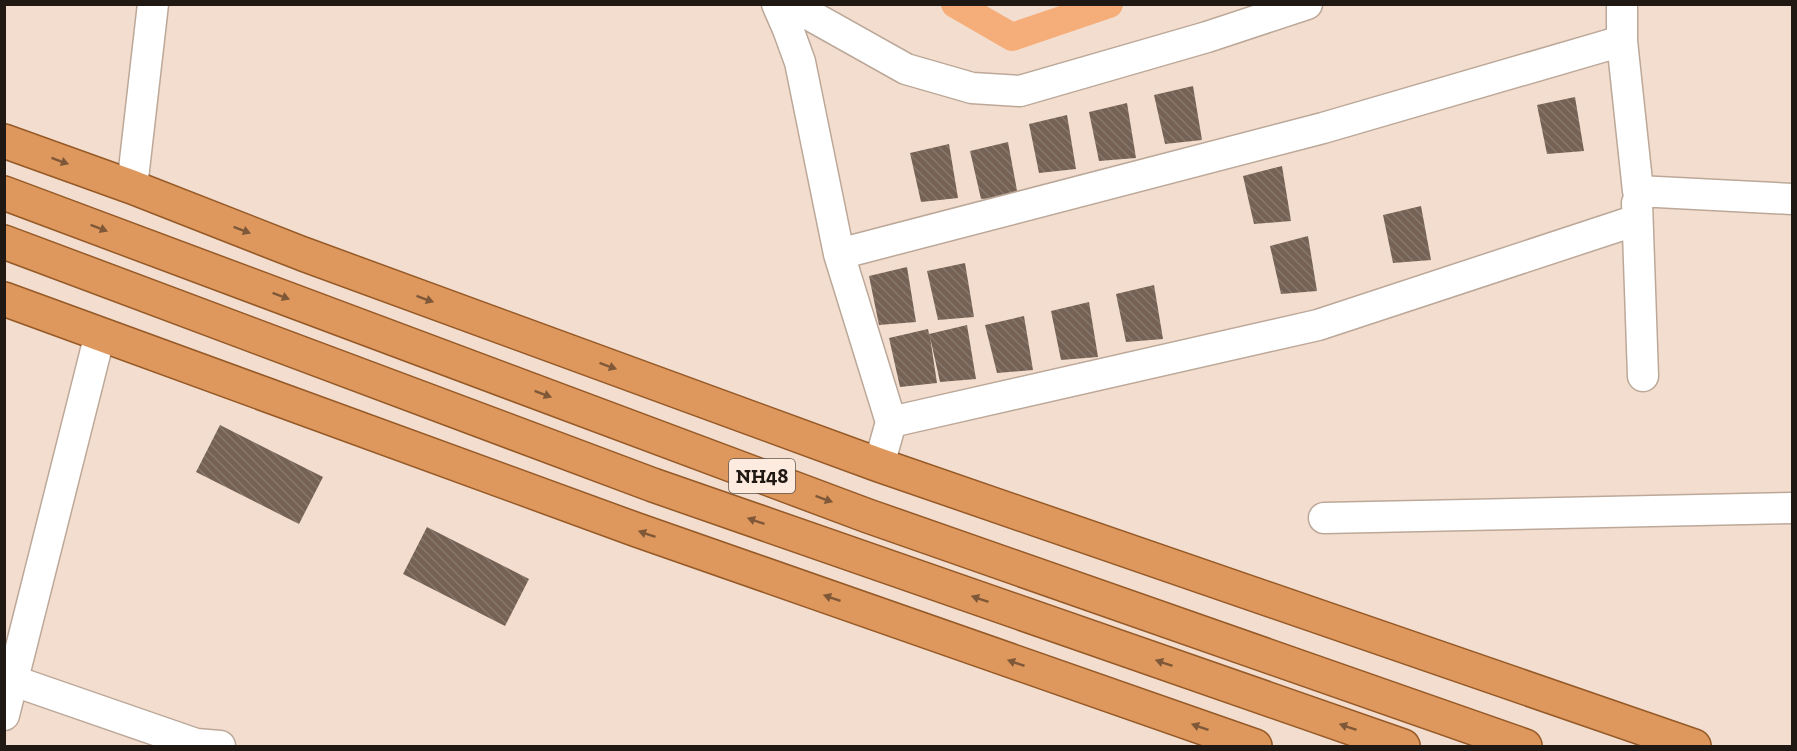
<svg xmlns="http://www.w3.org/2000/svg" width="1797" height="751" font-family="'Zilla Slab',serif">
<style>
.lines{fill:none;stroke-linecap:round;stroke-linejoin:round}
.canal{stroke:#f5ae7a;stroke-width:28}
.building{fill:url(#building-back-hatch)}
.minor-casing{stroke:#bca899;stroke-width:33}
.trunk-casing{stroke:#955a28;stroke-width:36}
.minor{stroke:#fff;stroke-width:30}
.trunk{stroke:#de975c;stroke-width:33}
.oneway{fill:#7e5838}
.labels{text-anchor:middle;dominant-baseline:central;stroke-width:6;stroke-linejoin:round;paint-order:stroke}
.shield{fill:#fdebdf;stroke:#625750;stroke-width:1.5}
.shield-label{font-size:20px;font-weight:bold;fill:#1f1813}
</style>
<defs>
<pattern id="building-back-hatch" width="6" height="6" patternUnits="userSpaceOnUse" patternTransform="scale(1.5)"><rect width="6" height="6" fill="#756255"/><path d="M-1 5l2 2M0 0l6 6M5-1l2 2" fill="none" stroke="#87786e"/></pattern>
</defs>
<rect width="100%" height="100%" fill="#f3ddce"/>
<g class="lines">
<path class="canal" d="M955,4l57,33 97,-33"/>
</g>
<path class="building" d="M1193,86l9,54 -37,4 -11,-49z
M1575,97l9,54 -37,3 -10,-49z
M1127,103l9,55 -37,3 -10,-49z
M1067,115l9,54 -37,4 -10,-49z
M1008,142l10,54 -37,3 -11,-48z
M949,144l9,54 -37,4 -11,-49z
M1282,166l9,55 -37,3 -11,-48z
M1421,206l10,54 -38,3 -10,-48z
M1308,236l9,55 -36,3 -11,-48z
M965,263l9,54 -36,3 -11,-49z
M907,267l9,55 -37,3 -10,-49z
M1154,285l9,54 -37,3 -10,-48z
M1089,302l9,55 -37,3 -10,-49z
M1024,316l9,54 -36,3 -12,-48z
M967,325l9,54 -36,3 -10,-45 7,46 -37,4 -11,-49 39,-9 1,5z
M220,425l103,52 -24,47 -103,-52z
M427,527l102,52 -24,47 -102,-52z"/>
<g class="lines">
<g class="minor-casing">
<path id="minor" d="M777,4l11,25 12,33 39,192 52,168 -12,43
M790,4l116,65 66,19 48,3 187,-54 100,-33
M1622,4v37l16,150 154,8
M132,187l21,-183
M1637,203l6,173
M839,254l484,-126 299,-87
M891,422l427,-97 319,-105
M1324,518l468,-10
M14,681l182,63 24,2
M4,715l96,-381"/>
</g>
<g class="trunk-casing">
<path id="trunk" d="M4,141l128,46 171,67 576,211 815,281
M4,193l864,323 657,230
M4,242l649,243 750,261
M4,299l633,231 618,216"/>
</g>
<use href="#minor" class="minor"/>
<use href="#trunk" class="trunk"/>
</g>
<defs><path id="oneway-solid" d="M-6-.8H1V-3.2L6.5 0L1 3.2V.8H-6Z" transform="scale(1.5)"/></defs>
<g class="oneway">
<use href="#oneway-solid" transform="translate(60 161) rotate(20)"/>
<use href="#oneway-solid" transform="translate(99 228) rotate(21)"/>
<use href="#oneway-solid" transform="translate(242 230) rotate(21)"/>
<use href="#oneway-solid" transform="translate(281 296) rotate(21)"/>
<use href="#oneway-solid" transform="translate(425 299) rotate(20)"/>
<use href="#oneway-solid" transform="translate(608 366) rotate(20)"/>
<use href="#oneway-solid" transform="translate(543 394) rotate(21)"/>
<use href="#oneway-solid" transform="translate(824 499) rotate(20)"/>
<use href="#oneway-solid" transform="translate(756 521) rotate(-161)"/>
<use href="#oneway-solid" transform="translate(647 534) rotate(-161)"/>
<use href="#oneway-solid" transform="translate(832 598) rotate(-161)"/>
<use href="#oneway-solid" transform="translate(980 599) rotate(-161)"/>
<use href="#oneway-solid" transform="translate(1016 663) rotate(-161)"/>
<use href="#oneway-solid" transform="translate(1164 663) rotate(-161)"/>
<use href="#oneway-solid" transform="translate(1200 727) rotate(-161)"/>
<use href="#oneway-solid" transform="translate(1348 727) rotate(-161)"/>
</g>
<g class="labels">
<rect class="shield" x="729" y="459" width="66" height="34" rx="4.5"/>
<g class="shield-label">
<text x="762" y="476">NH48</text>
</g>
</g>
<rect width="1797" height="751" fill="none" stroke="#1f1813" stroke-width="12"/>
</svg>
